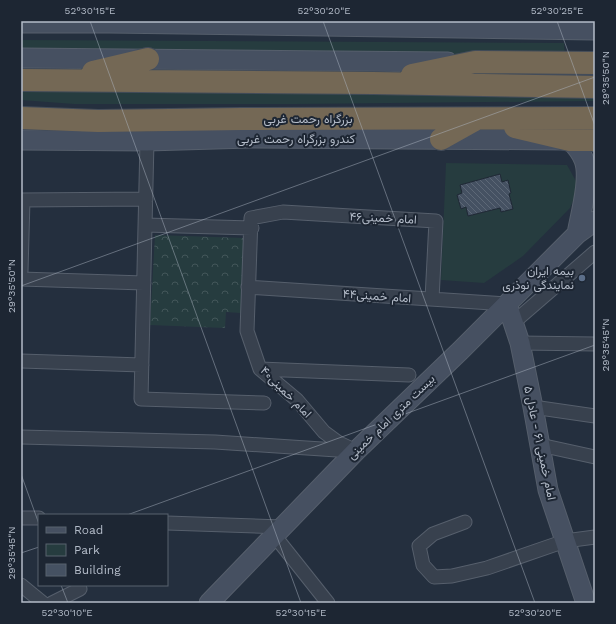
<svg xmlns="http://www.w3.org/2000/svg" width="616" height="624" font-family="'Work Sans',Vazirmatn,sans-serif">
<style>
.green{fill:#263c3f}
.forest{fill:url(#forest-crowns)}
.building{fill:url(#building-back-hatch);stroke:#1f2835}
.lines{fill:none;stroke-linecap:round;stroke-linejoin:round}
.street-casing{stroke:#565f6c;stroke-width:15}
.secondary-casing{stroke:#565f6c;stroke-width:21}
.highway-casing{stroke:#434c59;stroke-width:24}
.street{stroke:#38414e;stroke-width:13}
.secondary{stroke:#465061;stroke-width:19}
.highway{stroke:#746855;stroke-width:22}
.ticks{fill:none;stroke:#b4bcc9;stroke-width:1;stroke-opacity:0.45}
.service-dot{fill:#5c6f8a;stroke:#1d2633;stroke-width:1.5}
.labels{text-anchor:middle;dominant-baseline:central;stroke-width:4;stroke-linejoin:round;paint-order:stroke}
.street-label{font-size:12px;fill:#b4bcc9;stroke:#1d2633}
.poi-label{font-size:12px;fill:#b4bcc9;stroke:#1d2633;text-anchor:end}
.neatline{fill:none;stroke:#b4bcc9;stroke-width:1.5}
.ticks-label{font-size:10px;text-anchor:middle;fill:#b4bcc9}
</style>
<defs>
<pattern id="forest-crowns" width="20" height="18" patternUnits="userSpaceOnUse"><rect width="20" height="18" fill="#263c3f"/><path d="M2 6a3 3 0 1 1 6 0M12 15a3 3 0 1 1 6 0" fill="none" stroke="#435659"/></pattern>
<pattern id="building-back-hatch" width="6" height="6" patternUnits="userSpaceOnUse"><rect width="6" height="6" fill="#455162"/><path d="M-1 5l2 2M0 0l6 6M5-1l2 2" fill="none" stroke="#5d6877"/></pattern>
</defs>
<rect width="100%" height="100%" fill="#242f3e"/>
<path class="green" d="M21,40l543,3 1,13 -544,-3z
M21,88l574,6v7l-298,3h-223l-53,-4z
M446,163l121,2 9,16v13l-6,14 -47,48 -39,27 -43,-3z"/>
<path class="forest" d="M155,235l89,3 -3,75 -15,-1 -1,16 -75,-3z"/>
<path class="building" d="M500,174l2,8 6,-2 3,13 -2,1 4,15 -12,3 -1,-4 -32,8 -2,-9 -5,2 -4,-14 5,-2 -2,-8z"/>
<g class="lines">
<g class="street-casing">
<path id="street" d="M147,141l-6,258 123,4
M21,200l125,-1
M145,225l107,3
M21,271l2,-71
M21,279l123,4
M248,287l259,17
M514,322l81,-70
M520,343l75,1
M21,361l121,4
M260,369l149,6
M533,407l62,9
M21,437l194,5 137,9
M540,445l55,12
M356,451l-17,-8 -15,-11 -27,-32 -37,-31 -13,-38 4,-113 32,-6 153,9 -4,78
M21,518h18
M465,522l-32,12 -14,12 4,19 11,12 18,-1 35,-8 78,-27 30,-4
M167,523l115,4
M274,535l54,68
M21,585l22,18
M52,603l28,-14"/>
</g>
<g class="secondary-casing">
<path id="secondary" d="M21,23h88l486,7
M21,58l427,4
M21,140l126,1 103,-3 320,2c6,6 11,12 14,20 7,18 -4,56 -7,74
M507,304l13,39 13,64 15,83 38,113
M209,603l147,-152 104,-100 117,-117 18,-13"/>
</g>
<g class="highway-casing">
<path id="highway" d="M93,72l55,-13
M412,75l63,-13 120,1
M21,80l352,3 222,4
M21,118l77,3 144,-2 353,-1
M515,127l55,13h25
M441,139l34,-19"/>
</g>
<use href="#street" class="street"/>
<use href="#secondary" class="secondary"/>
<use href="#highway" class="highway"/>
</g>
<path class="ticks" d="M90,21l211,582M323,21l212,582M557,21l38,105M21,286l574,-209M21,474l18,50M127,515l468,-170M21,553l18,-6M61,585l7,18"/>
<circle class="service-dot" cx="582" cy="278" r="4"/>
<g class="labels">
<g class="street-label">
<text x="308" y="119">بزرگراه رحمت غربی</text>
<text x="296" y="139">کندرو بزرگراه رحمت غربی</text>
<text transform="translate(383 218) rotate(3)">امام خمینی۴۶</text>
<text transform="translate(377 296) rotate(4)">۴۴امام خمینی</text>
<text transform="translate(286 392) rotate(45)">امام خمینی۴۰</text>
<text transform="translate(391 417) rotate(-44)">بیست متری امام خمینی</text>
<text transform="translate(540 443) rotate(78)">امام خمینی ۶۱ - عادل ۵</text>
</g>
<g class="poi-label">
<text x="574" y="271">بیمه ایران<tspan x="574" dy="14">نمایندگی نوذری</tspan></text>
</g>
</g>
<rect width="616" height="624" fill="none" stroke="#1d2633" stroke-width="44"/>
<rect x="38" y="514" width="130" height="72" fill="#1d2633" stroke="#59626f"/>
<rect x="46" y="527" width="20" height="6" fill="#465061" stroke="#59626f"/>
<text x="74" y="534" font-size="12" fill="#b4bcc9">Road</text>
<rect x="46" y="544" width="20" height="12" fill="#263c3f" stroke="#59626f"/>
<text x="74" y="554" font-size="12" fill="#b4bcc9">Park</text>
<rect x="46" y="564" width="20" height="12" fill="#455162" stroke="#59626f"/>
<text x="74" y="574" font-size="12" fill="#b4bcc9">Building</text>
<rect x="22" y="22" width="572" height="580" class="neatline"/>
<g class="ticks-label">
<text x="90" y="14">52°30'15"E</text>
<text x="324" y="14">52°30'20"E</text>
<text x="557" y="14">52°30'25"E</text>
<text transform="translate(605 78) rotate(-90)" y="4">29°35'50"N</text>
<text transform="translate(11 286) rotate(-90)" y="4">29°35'50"N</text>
<text transform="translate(605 345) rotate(-90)" y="4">29°35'45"N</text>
<text transform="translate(11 553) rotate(-90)" y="4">29°35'45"N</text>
<text x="67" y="616">52°30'10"E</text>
<text x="301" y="616">52°30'15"E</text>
<text x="535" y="616">52°30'20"E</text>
</g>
</svg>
